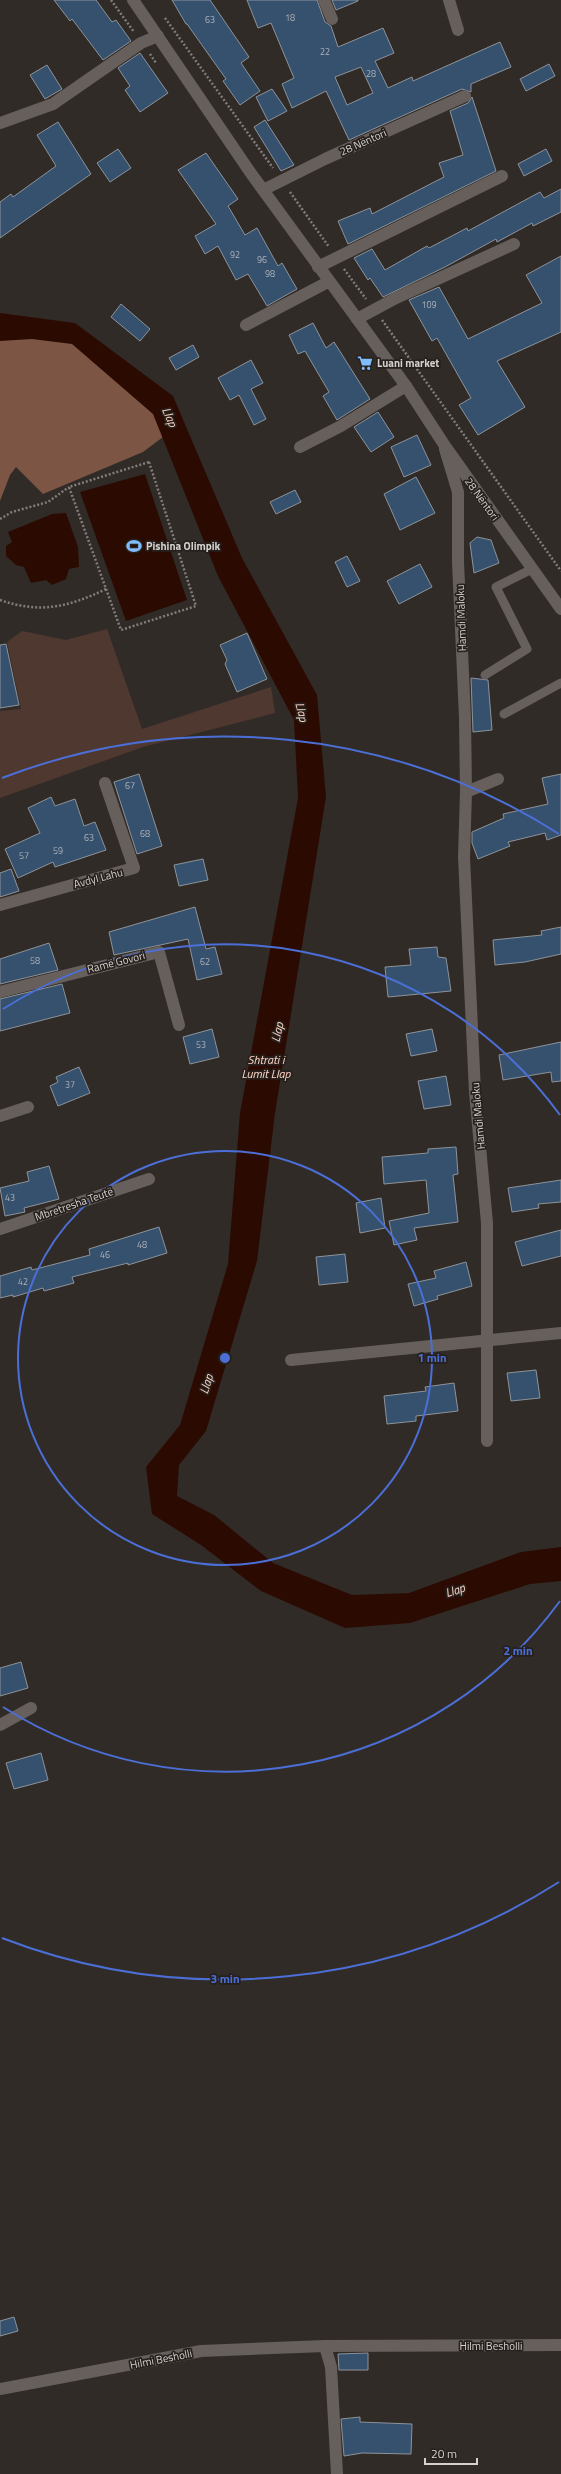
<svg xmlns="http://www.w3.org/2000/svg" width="561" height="2474" font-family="'Titillium Web',sans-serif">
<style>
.green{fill:#4f382f}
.forest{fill:#7c5545}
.water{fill:#2b0b01}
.building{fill:#36516e;stroke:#8d9399;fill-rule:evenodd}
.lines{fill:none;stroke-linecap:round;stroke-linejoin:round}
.path{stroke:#827d7b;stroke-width:2.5;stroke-dasharray:2 2;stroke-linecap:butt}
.lane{stroke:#665f5c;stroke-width:9}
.street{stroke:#665f5c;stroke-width:12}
.secondary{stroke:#665f5c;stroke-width:12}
.ring{fill:none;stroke:#4b6fd6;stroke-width:2}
.labels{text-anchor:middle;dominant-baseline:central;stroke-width:3.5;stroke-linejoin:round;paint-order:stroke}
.number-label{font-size:9px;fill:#adb1b7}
.street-label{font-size:11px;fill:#d5d1cf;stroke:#27211e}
.poi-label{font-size:11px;font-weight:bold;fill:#d5d1cf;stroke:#27211e;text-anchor:start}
.water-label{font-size:12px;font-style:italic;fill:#ffd4c4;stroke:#27211e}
.centre{fill:#4b6fd6;stroke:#27211e;stroke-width:2}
.ring-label{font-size:12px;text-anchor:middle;font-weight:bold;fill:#4b6fd6;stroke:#27211e;stroke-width:3.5;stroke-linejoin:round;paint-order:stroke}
</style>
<rect width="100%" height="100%" fill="#312b28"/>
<path class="green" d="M107,629l35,100 129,-42 4,26 -132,34 -143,51v-87l21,-2 -14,-67 15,-11 44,9z"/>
<path class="forest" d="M0,326l71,9 90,69 10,27 -28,21 -100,42 -27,-27 -6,8 -10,26z"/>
<path class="water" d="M0,313l75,10 98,73 69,162 75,137 9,102 -51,316 -18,148 -51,170 -27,34 -2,31 37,19 59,48 79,32 57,-2 112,-41 40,-5v34l-31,3 -120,39 -65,5 -84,-37 -60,-46 -49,-31 -6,-47 34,-42 48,-161 12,-151 58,-315 -4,-78 -76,-144 -65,-162 -81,-70 -40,-5 -32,2z
M145,474l42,126 -61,21 -46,-129z
M66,513l12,34 1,20 -10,2 -3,10 -14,6 -6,-5 -15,3 -7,-16 -8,-2 -10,-9v-10l6,-4 -4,-10 44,-18z"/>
<path class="building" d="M54,0h42l16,22 4,-2 15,21 -28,19 -31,-41 -2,2z
M172,0h38l39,57 -8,6 19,28 -20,14 -17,-24 3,-2 -39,-55h-1z
M247,0h70l8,22 6,4 7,21 45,-19 11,25 -19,8 13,27 24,-11 1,4 87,-39 11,25 -40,17v8l-9,-3 -113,51 -23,-49 -34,17 -10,-24 12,-6 -23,-55 -13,5zM361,67l12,26 -26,12 -12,-28z
M332,0h26v1l-22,9z
M140,53l28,40 -28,19 -15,-22 5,-4 -12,-18z
M549,64l6,12 -29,15 -6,-12z
M47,65l15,24 -17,10 -15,-24z
M272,89l15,22 -19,10 -12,-24z
M472,97l24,74 -148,73 -10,-23 32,-13 2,6 72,-37 -5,-14 24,-8 -13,-44 18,-8z
M265,120l29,45 -13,6 -27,-44z
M58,122l33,52 -91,64v-36l11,-8 2,3 43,-31 -19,-31z
M118,149l13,19 -21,14 -13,-19z
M546,149l6,12 -28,15 -6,-12z
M206,153l32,46 -10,7 17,29 12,-7 21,38 4,-3 15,26 -30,17 -19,-32 -12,6 -18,-34 -13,8 -10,-18 21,-12 -38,-54z
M561,189v23l-28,14 -1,-3 -35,19 -1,-3 -51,28 -62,30 -13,-19 -2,2 -14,-22 18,-9 13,21 42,-24 2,2 38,-20 1,3 72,-39 4,6z
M561,256v76l-64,29 28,46 -47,28 -19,-30 12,-7 -34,-60 -5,3 -23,-41 30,-13 29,52 74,-36 -16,-28z
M121,304l29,25 -10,12 -29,-24z
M313,323l13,25 8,-6 36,57 -33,21 -14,-24 6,-4 -24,-41 -7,3 -9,-19z
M193,345l6,12 -23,13 -7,-12z
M251,360l12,23 -12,6 15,30 -12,6 -15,-30 -9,5 -12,-22z
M378,412l16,25 -23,15 -17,-25z
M417,435l14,30 -27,12 -13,-30z
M416,477l19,36 -35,17 -16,-36z
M295,490l6,12 -25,12 -6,-12z
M477,537l14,3 8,23 -25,10 -4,-30z
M347,556l13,25 -13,6 -12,-25z
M420,564l12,23 -33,17 -12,-23z
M247,633l20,46 -30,13 -12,-28 2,-4 -7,-15z
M6,644l13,61 -19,3v-63z
M471,678l17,2 4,50 -19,2z
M139,774l23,72 -25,8 -23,-72z
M561,774v61l-14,5 -2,-7 -37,9 2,4 -32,13 -6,-16v-11l32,-14 -1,-4 45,-10 -6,-26z
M51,797l4,9 20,-7 9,27 11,-4 11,28 -51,17 -2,-5 -35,16 -13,-29 35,-16 -12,-25z
M203,859l5,21 -29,6 -5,-21z
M11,869l8,22 -19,6v-24z
M195,907l11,42 9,-2 7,27 -25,6 -9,-41 -74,16 -5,-23z
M561,927v27l-36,8 -30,3 -2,-25 49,-5 -1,-4z
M49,943l9,27 -58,14v-25z
M437,947l1,10 8,1 5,33 -63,6 -3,-30 26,-2 -2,-16z
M62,984l8,29 -70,18v-32z
M212,1029l7,28 -29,7 -7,-27z
M432,1029l5,22 -26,5 -5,-22z
M561,1042v39l-9,1 -1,-10 -48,8 -4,-25z
M79,1067l11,26 -32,13 -8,-20 8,-4 -2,-5z
M446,1076l5,29 -27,4 -6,-28z
M456,1147l2,27 -5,1 5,47 -44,6 3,12 -23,5 -5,-24 40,-8 -3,-33 -42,4 -2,-27 46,-4v-4z
M49,1166l10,33 -35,9 1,4 -20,4 -5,-28 29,-7 -2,-9z
M561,1180v22l-23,2 1,4 -27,4 -4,-24z
M381,1198l4,30 -25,5 -4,-30z
M159,1227l8,26 -39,12v-2l-56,14 2,6 -30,8 -1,-3 -30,9v-2l-13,3v-22l31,-9 1,3 58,-15 -1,-6z
M561,1230v26l-39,10 -7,-24z
M345,1254l3,28 -29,3 -3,-28z
M466,1262l6,24 -35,10 1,3 -24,7 -6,-22 28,-6 -2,-7z
M536,1370l4,28 -29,3 -4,-28z
M454,1383l4,28 -42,5v5l-29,3 -3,-28 42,-5 -1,-4z
M21,1662l7,26 -28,8v-28z
M41,1753l7,27 -34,9 -8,-26z
M14,2317l4,14 -18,5v-15z
M368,2353v17h-29l-1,-16z
M360,2417v5l52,2 -1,30 -49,-1 -18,3 -3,-37z"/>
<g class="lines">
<path class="path" d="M111,0l23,32
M165,18l108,150
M150,54l6,9
M290,192l39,55
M344,269l22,30
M382,320l179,251
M149,462l47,144 -75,24 -52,-143z
M0,519l12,-7 36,-10 21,-15
M0,600c40,14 69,7 106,-11"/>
<path class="lane" d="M485,675l42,-26 -31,-62 36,-18
M504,714l57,-31"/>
<path class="street" d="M324,0l8,19
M449,0l9,30
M0,123l53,-19 88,-61 17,-7
M263,190l62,-31 140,-63
M318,267l184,-91
M357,319l39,-21 118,-54
M246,325l82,-43
M300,447l41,-21 65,-40
M445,449l13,43v70l7,156 1,74 -2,65 11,235 12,131v218
M466,792l32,-13
M0,905l134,-37 -29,-85
M0,992l159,-40 20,73
M0,1116l28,-9
M0,1229l149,-50
M291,1360l270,-27
M0,1725l31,-17
M325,2346l6,21 6,107
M0,2389l201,-38 124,-5 236,-1"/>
<path class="secondary" d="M133,0l117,172 156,214 39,60 116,163"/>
</g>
<g class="ring">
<circle cx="225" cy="1358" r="207"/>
<path d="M560 1601A414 414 0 0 1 3 1707M3 1009A414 414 0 0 1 560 1115"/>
<path d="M559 1882A621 621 0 0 1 2 1938M2 778A621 621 0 0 1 559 834"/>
</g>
<defs>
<g id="supermarket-bare" transform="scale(1.2)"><path d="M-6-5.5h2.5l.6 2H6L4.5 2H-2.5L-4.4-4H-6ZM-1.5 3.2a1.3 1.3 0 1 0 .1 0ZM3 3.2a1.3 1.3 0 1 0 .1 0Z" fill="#81bcfa" stroke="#27211e" stroke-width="2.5" paint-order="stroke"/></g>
<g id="stadium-bare" transform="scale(1.2)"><path d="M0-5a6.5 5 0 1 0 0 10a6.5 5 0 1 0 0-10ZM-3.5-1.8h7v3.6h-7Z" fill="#81bcfa" stroke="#27211e" stroke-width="2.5" paint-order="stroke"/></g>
</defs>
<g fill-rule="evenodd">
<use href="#supermarket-bare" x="365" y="363"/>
<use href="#stadium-bare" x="134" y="546"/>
</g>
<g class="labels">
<g class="number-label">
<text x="290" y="17">18</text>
<text x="210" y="19">63</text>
<text x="325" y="51">22</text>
<text x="371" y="73">28</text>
<text x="235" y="254">92</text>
<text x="262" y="259">96</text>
<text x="270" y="273">98</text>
<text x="429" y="304">109</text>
<text x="130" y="785">67</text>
<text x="145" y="833">68</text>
<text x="89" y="837">63</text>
<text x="58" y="850">59</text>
<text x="24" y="855">57</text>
<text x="35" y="960">58</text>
<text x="205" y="961">62</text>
<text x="201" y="1044">53</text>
<text x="70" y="1084">37</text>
<text x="10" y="1197">43</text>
<text x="142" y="1244">48</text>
<text x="105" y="1254">46</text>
<text x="23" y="1281">42</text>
</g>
<g class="street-label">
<text transform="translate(363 142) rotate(-24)">28 Nëntori</text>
<text transform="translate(482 499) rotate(54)">28 Nëntori</text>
<text transform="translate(461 618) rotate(-92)">Hamdi Maloku</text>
<text transform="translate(98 878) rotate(-15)">Avdyl Lahu</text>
<text transform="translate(116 962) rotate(-14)">Ramë Govori</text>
<text transform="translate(478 1116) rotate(-95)">Hamdi Maloku</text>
<text transform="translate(74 1204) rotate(-19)">Mbretresha Teutë</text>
<text x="491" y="2346">Hilmi Besholli</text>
<text transform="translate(161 2359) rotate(-11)">Hilmi Besholli</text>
</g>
<g class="poi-label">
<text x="377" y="363">Luani market</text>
<text x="146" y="546">Pishina Olimpik</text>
</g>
<g class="water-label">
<text transform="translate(170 417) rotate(66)">Llap</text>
<text transform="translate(302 712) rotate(76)">Llap</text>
<text transform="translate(277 1032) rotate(-77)">Llap</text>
<text x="266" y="1059">Shtrati i<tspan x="266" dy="14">Lumit Llap</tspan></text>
<text transform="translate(206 1384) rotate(-73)">Llap</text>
<text transform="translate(455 1590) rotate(-18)">Llap</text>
</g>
</g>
<circle cx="225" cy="1358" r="6" class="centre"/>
<g class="ring-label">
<text x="432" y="1362">1 min</text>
<text x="518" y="1655">2 min</text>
<text x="225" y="1983">3 min</text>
</g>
<path d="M425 2458v6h52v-6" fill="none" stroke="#d5d1cf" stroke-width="2"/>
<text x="431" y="2458" font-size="12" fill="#d5d1cf" stroke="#27211e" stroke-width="3" paint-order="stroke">20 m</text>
</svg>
